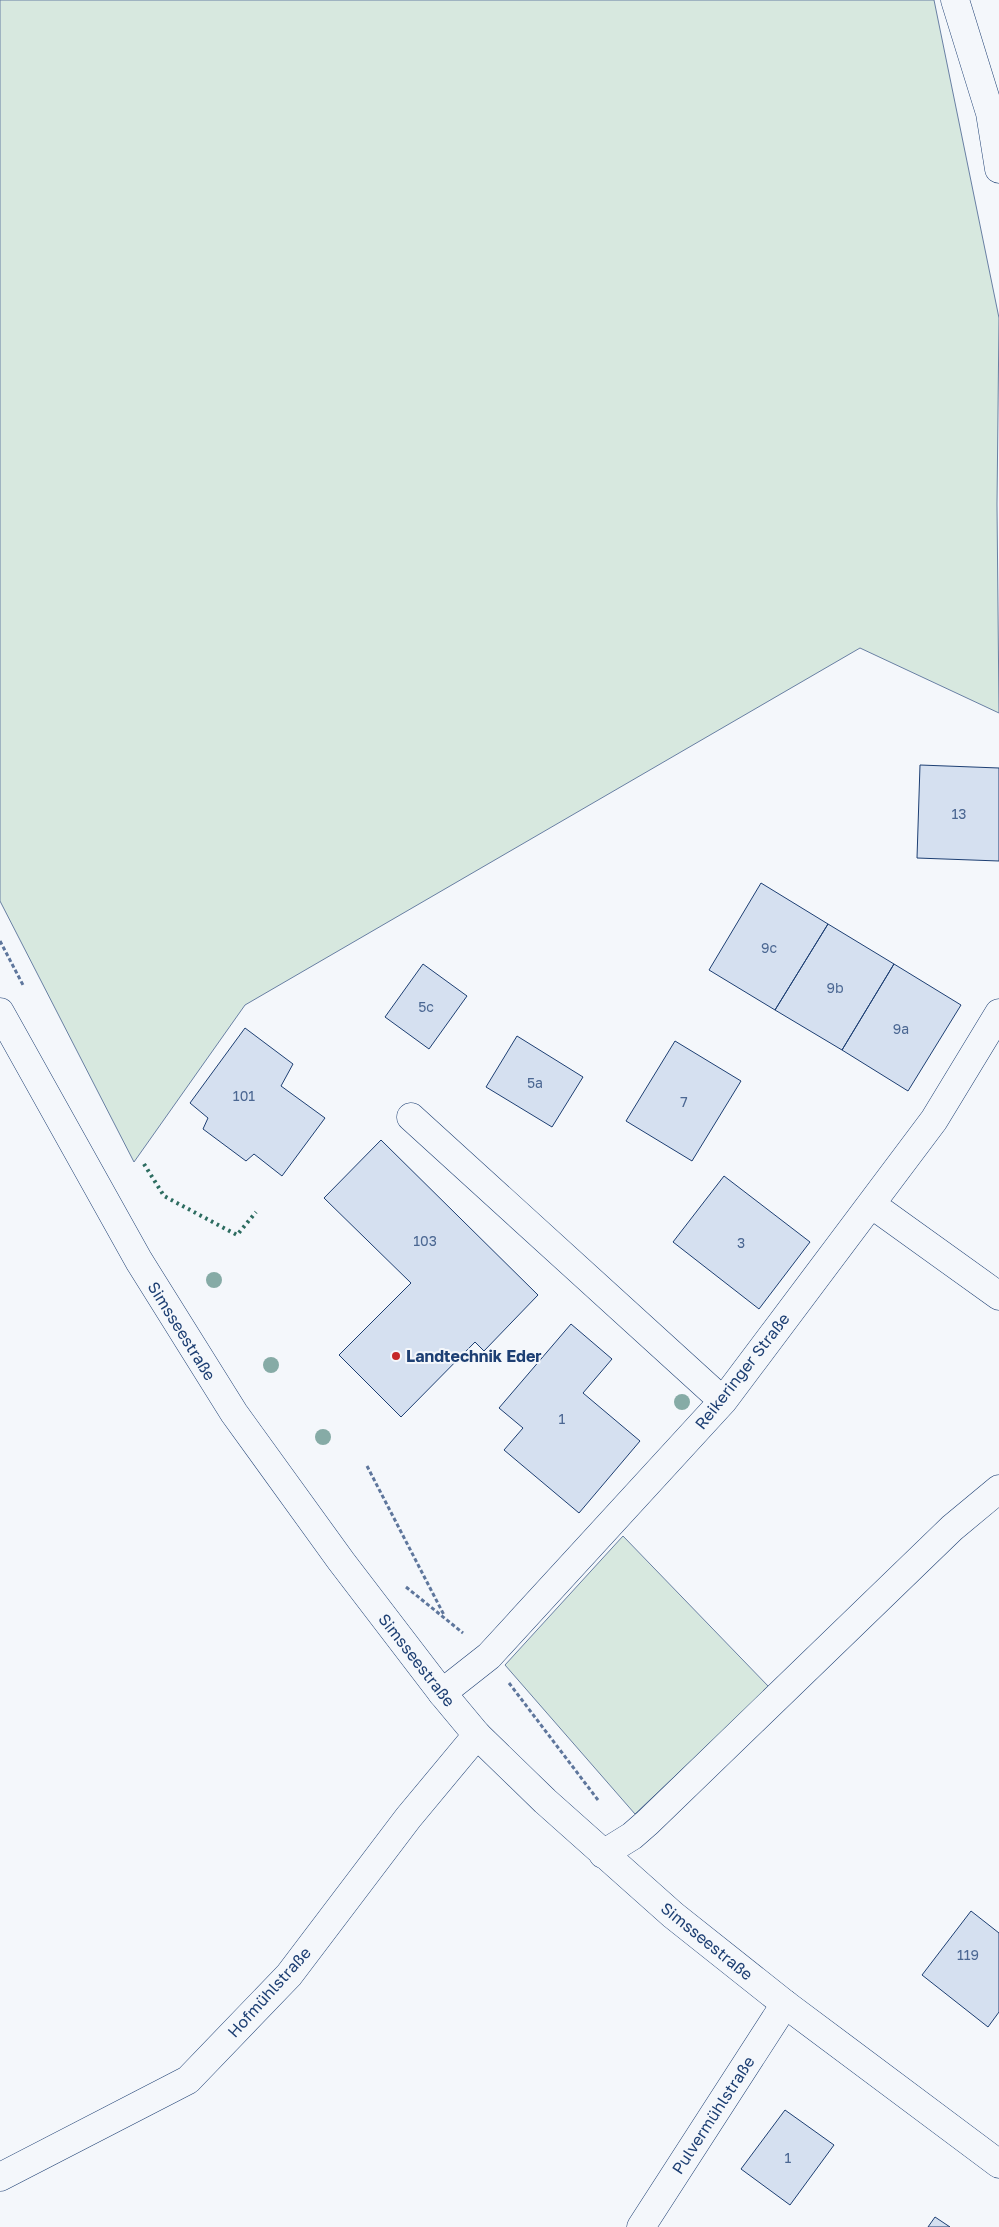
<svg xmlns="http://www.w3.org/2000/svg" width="999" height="2227" font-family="'Golos Text',sans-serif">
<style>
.green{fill:#d7e8df;stroke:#687fa3}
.building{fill:#d5e0f0;stroke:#1d3f73}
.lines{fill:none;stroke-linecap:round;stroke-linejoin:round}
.minor-casing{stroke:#1d3f73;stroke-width:29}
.major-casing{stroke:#1d3f73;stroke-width:29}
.path{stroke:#5e769c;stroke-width:3;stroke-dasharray:4 2.5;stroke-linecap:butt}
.minor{stroke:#f4f7fb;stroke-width:28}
.major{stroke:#f4f7fb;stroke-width:28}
.hedge{stroke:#2c6c60;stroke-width:4;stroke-dasharray:2.5 4;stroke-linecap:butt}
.tree{fill:#86aba6}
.poi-dot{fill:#c62828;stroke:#f4f7fb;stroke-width:2}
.labels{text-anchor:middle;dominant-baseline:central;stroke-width:4;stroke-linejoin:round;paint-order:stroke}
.number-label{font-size:14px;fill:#4b6792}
.street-label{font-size:16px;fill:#1d3f73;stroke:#f4f7fb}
.poi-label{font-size:16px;font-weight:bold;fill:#1d3f73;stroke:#f4f7fb;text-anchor:start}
</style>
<rect width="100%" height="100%" fill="#f4f7fb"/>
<path class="green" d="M0,0h934l65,318 -2,186 2,209 -139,-65 -615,357 -111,157 -134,-261z
M623,1536l146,151 -134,127 -130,-149z"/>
<path class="building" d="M920,765l79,3v93l-82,-3z
M761,883l67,41 -53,86 -66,-40z
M828,924l66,40 -52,86 -67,-40z
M423,964l44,32 -38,53 -44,-32z
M894,964l67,41 -53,86 -66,-41z
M245,1028l48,36 -12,22 44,32 -43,58 -28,-22 -8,7 -43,-32 5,-11 -18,-15z
M517,1036l66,41 -31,50 -66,-40z
M675,1041l66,40 -49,80 -66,-40z
M381,1140l157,155 -54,56 -9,-9 -74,75 -62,-62 72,-72 -87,-85z
M724,1176l86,66 -51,67 -86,-67z
M571,1324l41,35 -29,34 57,48 -61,72 -75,-63 19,-22 -24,-20z
M971,1911l28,22v79l-11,15 -66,-52z
M785,2110l49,35 -44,60 -49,-36z
M935,2217l15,10h-22z"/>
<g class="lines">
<g class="minor-casing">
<path id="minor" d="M955,0l35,113 9,56
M411,1117l312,284
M871,1204l128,92
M442,1693l47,-37 234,-255 211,-281 65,-107
M603,1854l29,-18 16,-14 304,-294 47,-39
M0,2177l188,-97 101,-105 119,-157 69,-83
M641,2227l144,-223"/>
</g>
<g class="major-casing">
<path id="major" d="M0,1012l139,249 95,152 107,148 101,132 35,42 68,66 128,114 112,89 214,160"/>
</g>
<path class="path" d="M0,941l23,44
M367,1466l77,149
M406,1587l57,46
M509,1683l89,117"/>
<use href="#minor" class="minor"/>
<use href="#major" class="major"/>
<path class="hedge" d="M144,1164l20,32 73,39 19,-23"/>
</g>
<g class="tree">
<circle cx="214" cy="1280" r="8"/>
<circle cx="271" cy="1365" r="8"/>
<circle cx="682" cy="1402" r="8"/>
<circle cx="323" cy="1437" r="8"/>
</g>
<circle class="poi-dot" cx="396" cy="1356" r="5"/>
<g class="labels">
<g class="number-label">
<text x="959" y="813">13</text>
<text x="769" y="947">9c</text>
<text x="835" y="987">9b</text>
<text x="426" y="1006">5c</text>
<text x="901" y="1028">9a</text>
<text x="535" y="1082">5a</text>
<text x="244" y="1095">101</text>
<text x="684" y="1101">7</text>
<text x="425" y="1240">103</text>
<text x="741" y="1242">3</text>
<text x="562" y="1418">1</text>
<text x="968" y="1954">119</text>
<text x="788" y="2157">1</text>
</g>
<g class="street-label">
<text transform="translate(182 1331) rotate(58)">Simsseestraße</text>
<text transform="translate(742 1371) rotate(-52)">Reikeringer Straße</text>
<text transform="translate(417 1660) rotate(52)">Simsseestraße</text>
<text transform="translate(707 1941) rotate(39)">Simsseestraße</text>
<text transform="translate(269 1992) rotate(-48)">Hofmühlstraße</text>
<text transform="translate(713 2115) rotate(-57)">Pulvermühlstraße</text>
</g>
<g class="poi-label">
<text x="406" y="1356">Landtechnik Eder</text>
</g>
</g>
</svg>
